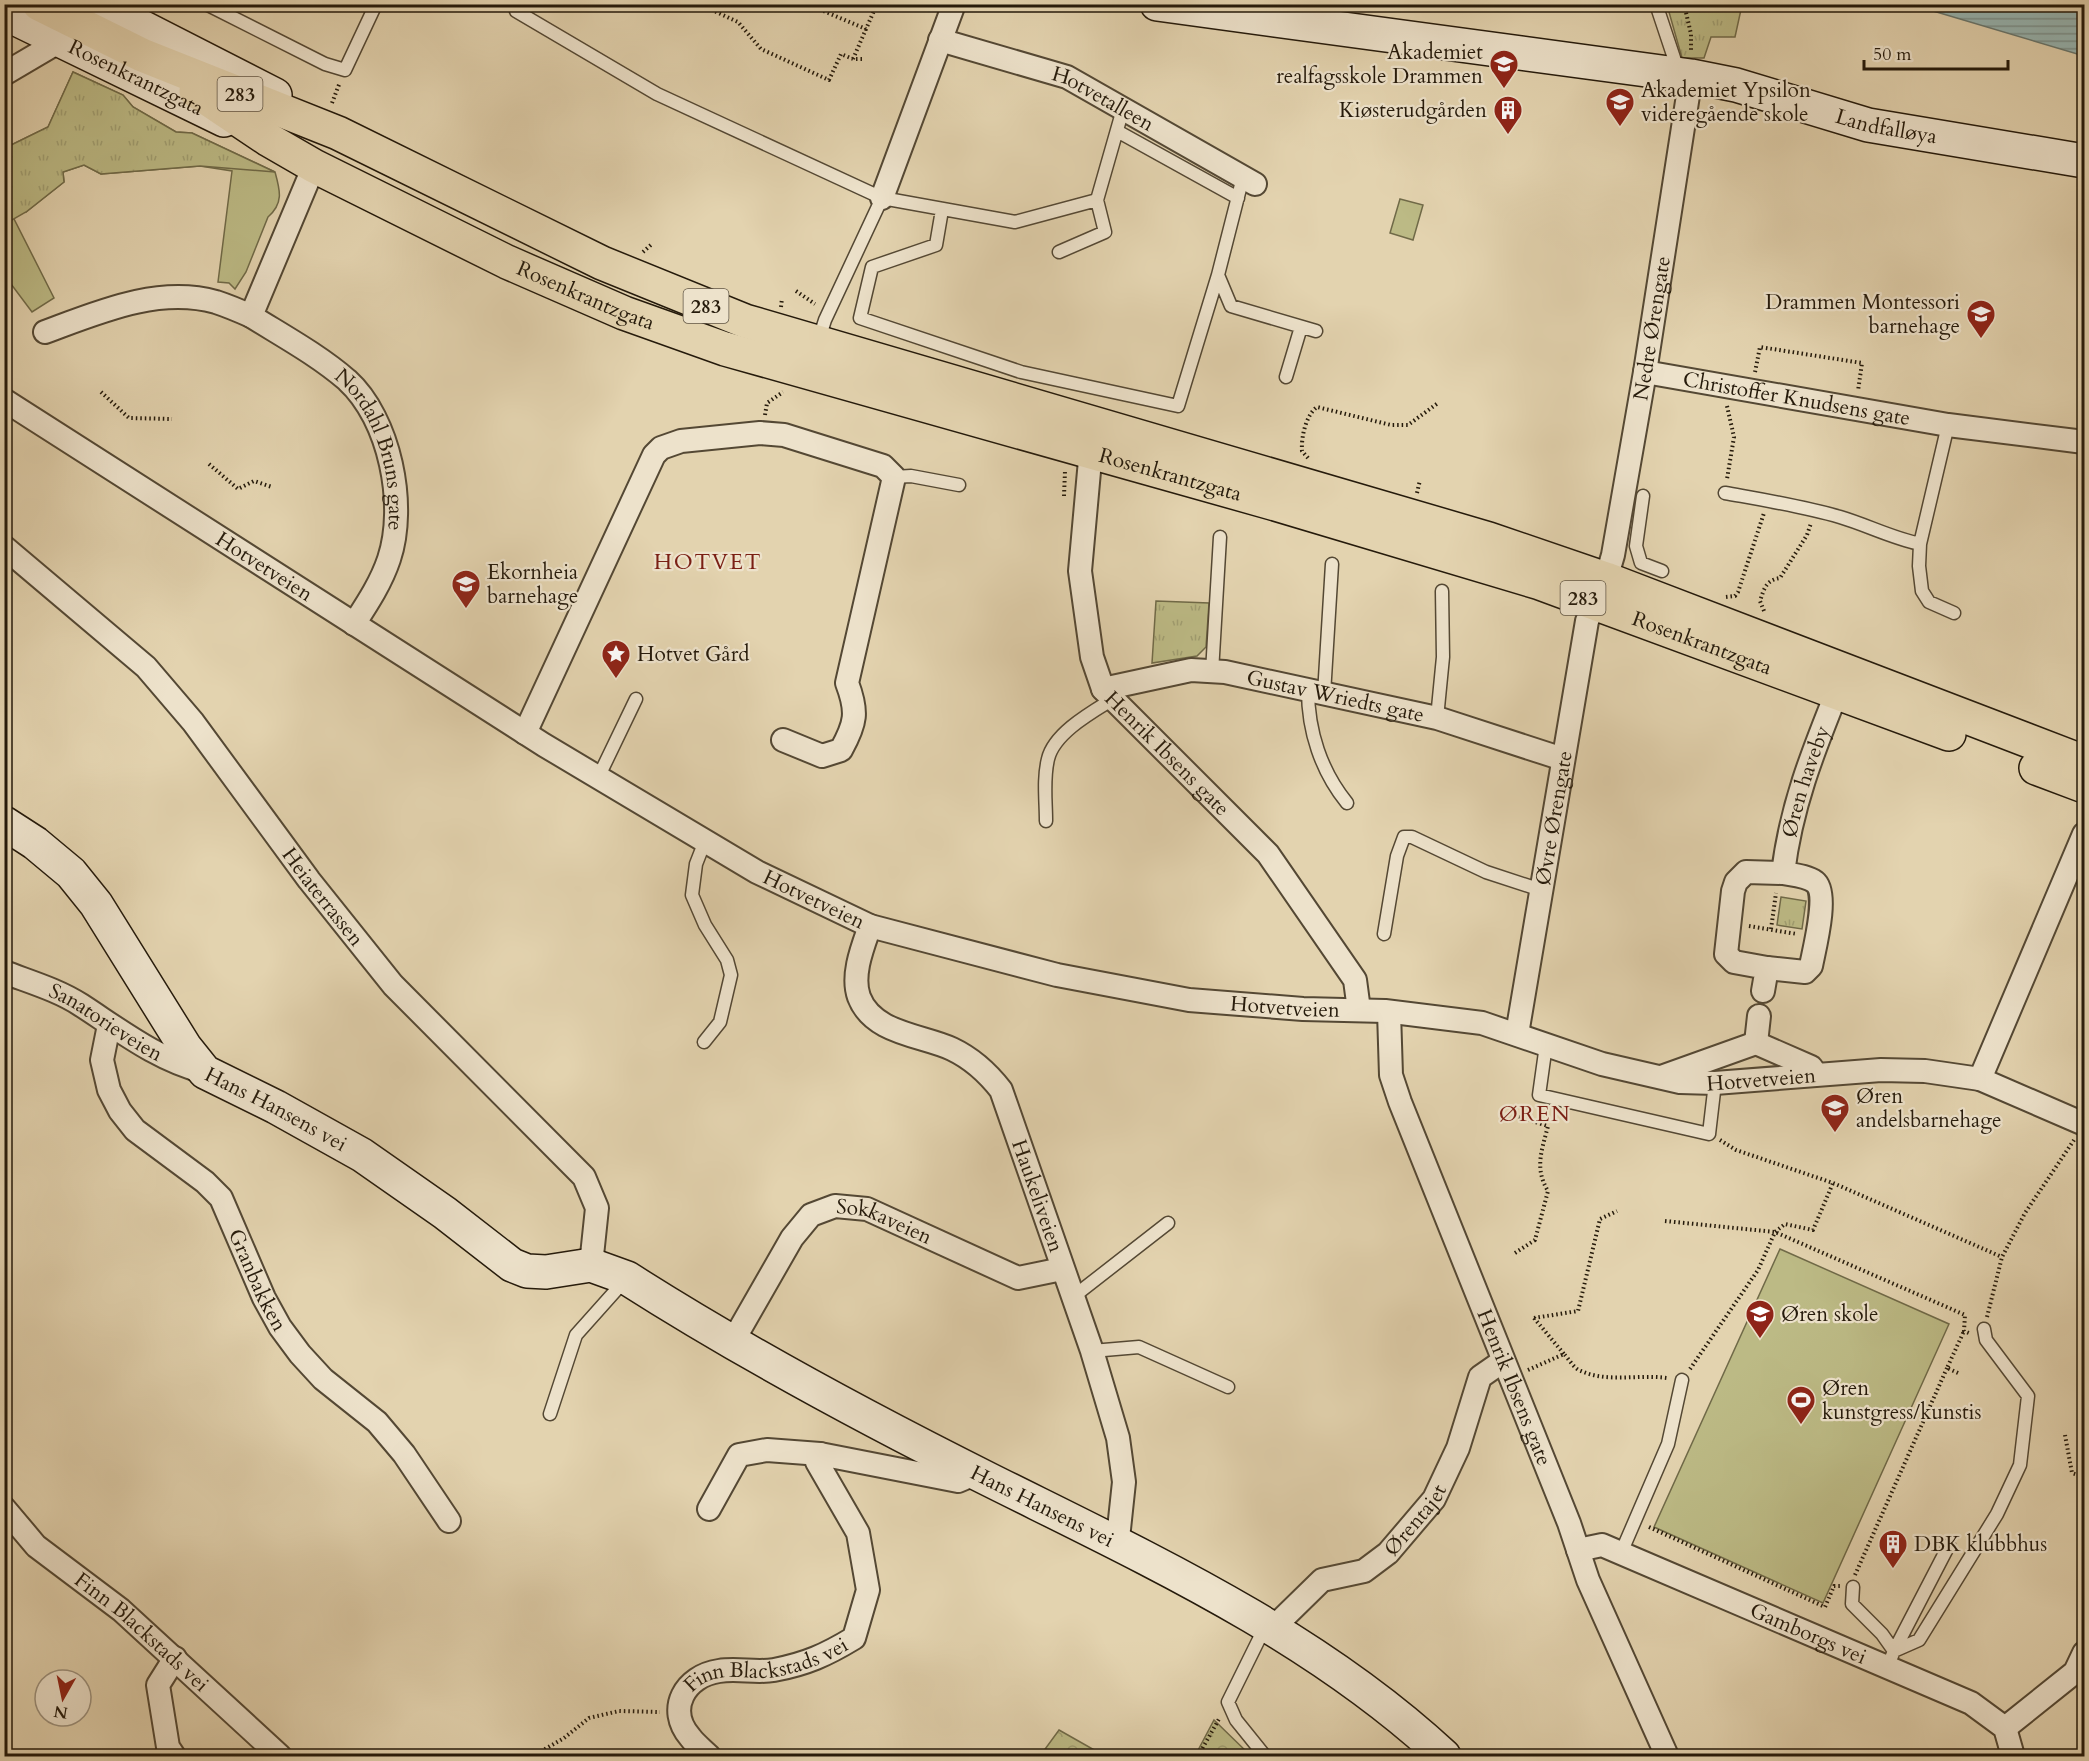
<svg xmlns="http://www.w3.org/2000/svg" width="2089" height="1761" font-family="Cardo,serif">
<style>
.grass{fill:#bcba85;stroke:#706a48;stroke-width:1.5}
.forest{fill:url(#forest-crowns);stroke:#706a48;stroke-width:1.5}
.park{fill:url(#park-tufts);stroke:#706a48;stroke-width:1.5}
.water{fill:url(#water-rules);stroke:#697870;stroke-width:1.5}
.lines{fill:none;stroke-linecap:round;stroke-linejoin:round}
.lane-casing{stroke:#544834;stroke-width:15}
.street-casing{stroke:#544834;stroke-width:26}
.secondary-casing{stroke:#251a0b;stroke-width:36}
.primary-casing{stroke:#251a0b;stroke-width:36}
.path{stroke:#251a0b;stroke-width:4;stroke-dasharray:1.5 3;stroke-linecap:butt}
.lane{stroke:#ede2cb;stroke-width:12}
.street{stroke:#ede2cb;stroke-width:22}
.secondary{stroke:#ede2cb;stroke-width:33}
.primary{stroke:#e3d3af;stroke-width:33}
.labels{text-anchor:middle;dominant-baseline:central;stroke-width:4.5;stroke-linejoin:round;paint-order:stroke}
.shield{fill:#ede2cb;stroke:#615645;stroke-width:1.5}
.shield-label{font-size:20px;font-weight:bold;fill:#251a0b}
.poi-label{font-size:21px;fill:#251a0b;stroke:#ede2cb;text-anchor:start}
.street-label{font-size:21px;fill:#251a0b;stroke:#ede2cb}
.neighbourhood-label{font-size:22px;letter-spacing:1.5px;fill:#7a1f14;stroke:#ede2cb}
</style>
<defs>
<pattern id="forest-crowns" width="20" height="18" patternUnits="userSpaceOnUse" patternTransform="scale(1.5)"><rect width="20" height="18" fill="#bcba85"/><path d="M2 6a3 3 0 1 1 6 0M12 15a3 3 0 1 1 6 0" fill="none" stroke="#a19f72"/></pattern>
<pattern id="park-tufts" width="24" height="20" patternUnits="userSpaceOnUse" patternTransform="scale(1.5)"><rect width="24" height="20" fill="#bcba85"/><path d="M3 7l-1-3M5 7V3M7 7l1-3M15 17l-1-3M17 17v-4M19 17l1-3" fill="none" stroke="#a19f72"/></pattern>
<pattern id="water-rules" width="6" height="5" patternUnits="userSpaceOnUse" patternTransform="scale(1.5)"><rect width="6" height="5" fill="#97b6b3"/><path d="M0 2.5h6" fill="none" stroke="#7b9390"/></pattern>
</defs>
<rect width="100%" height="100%" fill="#e3d3af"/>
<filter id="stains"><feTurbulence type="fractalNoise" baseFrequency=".00333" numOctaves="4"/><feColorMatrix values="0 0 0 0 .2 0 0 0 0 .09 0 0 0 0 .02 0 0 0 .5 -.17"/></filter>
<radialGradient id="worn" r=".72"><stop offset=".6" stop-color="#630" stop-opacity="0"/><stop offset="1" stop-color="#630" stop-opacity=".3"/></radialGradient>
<path class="grass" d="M73,72l50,23 10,12 43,25 16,1 83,39c5,18 9,31 -7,45l-22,55 -11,17 -6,-6 -11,-1 14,-111 -32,-5 -99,8 -17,-9 -21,7 1,10 -38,30 -5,-9 -14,2 47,93 -22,14 -27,-36v-128l43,-21z
M1400,199l23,6 -10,35 -23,-7z
M1780,1249l169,75 -126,279 -169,-76z"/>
<path class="forest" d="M1214,1720l37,36h-56z
M1059,1730l46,26h-65z"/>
<path class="park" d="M1667,5v-1l75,1 -7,32h-24l-7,21h-22z
M73,72l50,23 10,12 43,25 16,1 83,39 -75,-6 -99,8 -17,-9 -21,7 1,10 -38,30 -21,12v-76l43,-21z
M1156,601l53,2 -3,44 -9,9 -45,7z
M1781,897l25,4 -4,28 -25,-4z"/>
<path class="water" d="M1913,5h171v51z"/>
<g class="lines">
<g class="lane-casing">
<path id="lane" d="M206,4l119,60 20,6 31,-66
M1656,4l19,57 9,8
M516,11l141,83 225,104 133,24 82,-22 26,-91
M1117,131l121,67
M1243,177l-25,98 13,31 85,25
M942,210l-6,35 -64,22 -12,51 161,54 157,34 40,-131
M1059,252l46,-20 -8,-32
M818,342l7,-22 57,-122
M1286,377l15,-50
M1948,425l-28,119 -1,22 3,25 7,11 25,11
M894,477l17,-1 48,9
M1725,493c39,7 77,13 115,24 27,8 52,21 80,27
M1643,496l-7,50 5,17 21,8
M1212,672l8,-135
M1308,690c0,41 13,81 39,113
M1324,694l8,-130
M1437,718l6,-61 -1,-66
M598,778l38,-79
M1046,821c0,-20 -3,-42 2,-62 6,-26 44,-47 65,-60
M1384,934l13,-78 7,-19h8l74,35 55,18
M704,1042l16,-20 11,-47 -4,-15 -22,-35 -13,-30 4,-31 9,-23
M1546,1045l-7,50 170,39 6,-51
M1073,1297l95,-74
M1092,1351l47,-4 89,40
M550,1414l26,-79 50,-56
M1621,1553l47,-109 14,-64
M1853,1587l-1,17 30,30 12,17
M1894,1651l55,-106
M1887,1668l7,-17 25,-11 78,-126 23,-49 8,-69 -42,-56 -2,-11
M1265,1756l-29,-36 -8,-18 38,-77"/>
</g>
<g class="street-casing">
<g id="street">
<path id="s1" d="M940,40l127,37 188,107"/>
<path d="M4,74l56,-33"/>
<path id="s2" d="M314,166l-63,150c32,20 67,39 96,64 43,39 60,125 42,179 -8,24 -22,45 -35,65"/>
<path d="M882,198l72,-194"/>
<path d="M45,332c54,-20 113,-46 171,-30 12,4 24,9 35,14"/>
<path id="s3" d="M1645,372l303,53 136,17"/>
<path id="s4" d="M4,400l540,345 213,127 113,54 187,49 132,25 114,9 82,2 97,12 120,41 78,18 35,1 166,-13 44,1 55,8 104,45"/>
<path id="s5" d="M1092,438l-12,133 12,86 11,32 165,165 87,126 4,30"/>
<path id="s6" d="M4,547l142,120 47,55 116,158 84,105 191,192 13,31 -6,57"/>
<path id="s7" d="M1606,579l7,-24 32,-183 46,-296"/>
<path id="s8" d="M1103,689l88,-19 34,2 212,46 126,41"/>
<path d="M525,733l129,-278 7,-7 20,-7 79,-8 24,2 99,31 11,11 -47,206c11,29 9,40 -6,67l-19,6 -39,-16"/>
<path id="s9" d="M870,926c-7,20 -19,49 -11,71 14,37 63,38 93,52 21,10 35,23 49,41l91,261 26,87 6,44 -5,47 -5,12"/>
<path id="s10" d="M1767,968l38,4 6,-6c3,-16 18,-73 4,-84 -8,-6 -22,-7 -32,-9 8,-66 29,-119 54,-181"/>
<path id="s11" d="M4,972c26,10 54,18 77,33 40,26 77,55 124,67"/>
<path d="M1763,991l4,-23 -33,-6 -8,-8 7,-63 3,-9 10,-10 37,1"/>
<path id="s12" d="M1389,1012l2,63 9,27 169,421 19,57 79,176"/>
<path id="s13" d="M109,1025l-7,35 7,30 11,21 15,19 70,52 16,16 43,100 16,29 20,27 23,25 54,43 27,32 45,67"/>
<path id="s14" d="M1517,1034l70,-413 8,-19"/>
<path d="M1756,1043l55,24 5,7"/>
<path d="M1756,1043l3,-27"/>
<path d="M1661,1077l95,-34"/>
<path d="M1980,1079l104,-245"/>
<path id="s15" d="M733,1341l59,-103 19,-23 24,-9 32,3 151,69 44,-9"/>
<path id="s16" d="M4,1508l32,38 85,64 159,146"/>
<path d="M709,1509l30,-54 28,-5 53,4"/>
<path id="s17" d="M1578,1550l24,-5 369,158 34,25 8,28"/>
<path id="s18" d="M1272,1629l50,-49 42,-9 24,-18 46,-54 24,-51 22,-71 23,-16"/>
<path d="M2005,1728l70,-56 9,-19"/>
<path d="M174,1756l-6,-9 -10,-62 17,-27"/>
<path id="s19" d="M709,1756c-6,-6 -14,-12 -19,-19 -24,-28 -5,-61 29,-66 18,-3 37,2 55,-1 32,-6 52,-15 80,-32l14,-48 -10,-57 -41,-71 3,-8 138,27 19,-8"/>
</g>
</g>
<g class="secondary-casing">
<g id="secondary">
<path d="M97,4l178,91"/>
<path id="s20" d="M1157,4l534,72 45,9 132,40 216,36"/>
<path id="s21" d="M4,13l220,107"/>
<path id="s22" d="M4,823l31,20 36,30 25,31 89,143 20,25 71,35 86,48 83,58 67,52 15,6 19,1 45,-7 36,13c116,74 239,140 363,202 158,79 324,155 454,276"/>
</g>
</g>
<g class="primary-casing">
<g id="primary">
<path d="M39,4l103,51 196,78 264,130 143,58 744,218 117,40 478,183"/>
<path id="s23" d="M196,91l73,49 45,26 193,96 117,51 101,36 547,154 268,80 409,151"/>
<path d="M2036,768l48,18"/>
</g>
</g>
<path class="path" d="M699,4l39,18 23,27 68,31 12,-26 12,5
M807,4l59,25 11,-25
M1684,4l7,30v17
M862,59h-9l13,-30
M332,103l8,-21
M643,252l10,-9
M796,291l19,13
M781,307l1,-9
M1755,372l5,-25 102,16 -4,28
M101,392l28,26 43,1
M1727,406l7,31 -7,42
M765,415l2,-12 16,-11
M1308,458l-6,-7c-1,-14 4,-36 15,-44l74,18h17l30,-22
M209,464l29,25 16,-8 18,6
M1417,493l3,-13
M1064,496l1,-25
M1726,597l9,-1 3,-4 26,-79
M1764,611l-4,-10c4,-12 6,-21 20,-23l27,-43 4,-12
M1749,926l48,8
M1771,929l5,-36
M1720,1140l16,10 97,33 169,74
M1665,1221l110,11 190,83 -1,16 7,3
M1515,1253l20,-13 13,-49c-14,-23 -6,-41 0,-65l-29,-9
M1987,1317l15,-60 23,-44 49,-73
M1534,1318l44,-7 22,-92 17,-8
M1534,1318l30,36
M1690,1369l68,-99 17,-38 10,-8 28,6 20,-47
M1528,1370l36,-16c5,5 10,15 17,17 27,12 57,3 86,7
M1958,1373l-11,-5 17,-37
M2065,1435l7,38 12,4
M1649,1527l176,80 9,-21h6
M1855,1575l92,-207
M533,1756l31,-18 25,-20 30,-7 41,1
M1198,1756l21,-37"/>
<use href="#lane" class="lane"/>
<use href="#street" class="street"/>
<use href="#secondary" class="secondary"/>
<use href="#primary" class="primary"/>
</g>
<defs>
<g id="school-pin" transform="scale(1.5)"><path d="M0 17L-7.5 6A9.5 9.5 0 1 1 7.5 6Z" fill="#8f2418" stroke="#ede2cb"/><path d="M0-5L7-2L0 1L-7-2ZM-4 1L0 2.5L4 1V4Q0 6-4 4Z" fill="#fff"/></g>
<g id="building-pin" transform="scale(1.5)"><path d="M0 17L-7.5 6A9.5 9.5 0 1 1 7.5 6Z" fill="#8f2418" stroke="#ede2cb"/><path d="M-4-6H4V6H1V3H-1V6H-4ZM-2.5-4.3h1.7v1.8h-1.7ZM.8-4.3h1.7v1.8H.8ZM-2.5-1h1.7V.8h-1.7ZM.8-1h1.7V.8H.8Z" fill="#fff"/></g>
<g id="sight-pin" transform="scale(1.5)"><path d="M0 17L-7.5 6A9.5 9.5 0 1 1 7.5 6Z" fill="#8f2418" stroke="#ede2cb"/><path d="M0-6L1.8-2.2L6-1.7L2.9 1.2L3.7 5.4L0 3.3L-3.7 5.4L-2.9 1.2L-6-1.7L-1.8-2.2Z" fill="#fff"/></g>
<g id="stadium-pin" transform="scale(1.5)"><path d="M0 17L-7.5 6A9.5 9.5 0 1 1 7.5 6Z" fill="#8f2418" stroke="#ede2cb"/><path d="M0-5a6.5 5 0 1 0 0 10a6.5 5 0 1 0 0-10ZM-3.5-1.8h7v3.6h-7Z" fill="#fff"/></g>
</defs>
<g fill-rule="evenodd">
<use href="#school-pin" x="1504" y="64"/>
<use href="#school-pin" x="1620" y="102"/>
<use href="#building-pin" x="1508" y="110"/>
<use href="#school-pin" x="1981" y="314"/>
<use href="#school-pin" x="466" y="584"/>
<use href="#sight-pin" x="616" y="654"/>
<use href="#school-pin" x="1835" y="1108"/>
<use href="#school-pin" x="1760" y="1314"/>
<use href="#stadium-pin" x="1801" y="1400"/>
<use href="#building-pin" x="1893" y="1544"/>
</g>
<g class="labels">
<g class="shield">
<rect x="217.5" y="77" width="45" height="34" rx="4.5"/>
<rect x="683.5" y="289" width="45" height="34" rx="4.5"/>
<rect x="1560.5" y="581" width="45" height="34" rx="4.5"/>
</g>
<g class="shield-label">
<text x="240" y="94">283</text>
<text x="706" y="306">283</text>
<text x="1583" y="598">283</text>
</g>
<g class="poi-label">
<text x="1483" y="52" text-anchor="end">Akademiet<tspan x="1483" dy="24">realfagsskole Drammen</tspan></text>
<text x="1641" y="90">Akademiet Ypsilon<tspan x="1641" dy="24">videregående skole</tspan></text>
<text x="1487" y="110" text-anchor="end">Kiøsterudgården</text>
<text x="1960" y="302" text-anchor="end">Drammen Montessori<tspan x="1960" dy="24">barnehage</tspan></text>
<text x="487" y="572">Ekornheia<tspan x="487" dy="24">barnehage</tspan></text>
<text x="637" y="654">Hotvet Gård</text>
<text x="1856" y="1096">Øren<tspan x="1856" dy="24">andelsbarnehage</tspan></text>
<text x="1781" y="1314">Øren skole</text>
<text x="1822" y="1388">Øren<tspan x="1822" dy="24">kunstgress/kunstis</tspan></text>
<text x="1914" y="1544">DBK klubbhus</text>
</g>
<g class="street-label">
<text stroke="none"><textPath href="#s21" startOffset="147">Rosenkrantzgata</textPath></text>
<text stroke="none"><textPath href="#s1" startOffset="174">Hotvetalleen</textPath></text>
<text stroke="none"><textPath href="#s20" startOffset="741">Landfalløya</textPath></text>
<text stroke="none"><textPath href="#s23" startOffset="441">Rosenkrantzgata</textPath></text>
<text stroke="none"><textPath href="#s7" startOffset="255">Nedre Ørengate</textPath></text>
<text stroke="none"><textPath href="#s3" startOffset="154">Christoffer Knudsens gate</textPath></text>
<text stroke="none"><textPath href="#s2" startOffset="354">Nordahl Bruns gate</textPath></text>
<text stroke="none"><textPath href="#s23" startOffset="1053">Rosenkrantzgata</textPath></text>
<text stroke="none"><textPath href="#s4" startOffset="309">Hotvetveien</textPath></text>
<text stroke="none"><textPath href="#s23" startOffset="1611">Rosenkrantzgata</textPath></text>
<text stroke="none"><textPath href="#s8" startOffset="237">Gustav Wriedts gate</textPath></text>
<text stroke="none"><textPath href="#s5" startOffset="345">Henrik Ibsens gate</textPath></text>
<text stroke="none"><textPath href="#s10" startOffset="261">Øren haveby</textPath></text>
<text stroke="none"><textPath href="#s14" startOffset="219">Øvre Ørengate</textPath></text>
<text stroke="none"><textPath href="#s6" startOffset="476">Heiaterrassen</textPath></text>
<text stroke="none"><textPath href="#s4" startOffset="952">Hotvetveien</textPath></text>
<text stroke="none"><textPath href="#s4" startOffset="1438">Hotvetveien</textPath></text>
<text stroke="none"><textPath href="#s11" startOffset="114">Sanatorieveien</textPath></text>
<text stroke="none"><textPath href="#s4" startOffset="1924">Hotvetveien</textPath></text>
<text stroke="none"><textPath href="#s22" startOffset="404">Hans Hansens vei</textPath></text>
<text stroke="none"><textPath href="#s9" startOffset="360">Haukeliveien</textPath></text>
<text stroke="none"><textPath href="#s15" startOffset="226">Sokkaveien</textPath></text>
<text stroke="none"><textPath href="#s13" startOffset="314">Granbakken</textPath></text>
<text stroke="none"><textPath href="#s12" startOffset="399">Henrik Ibsens gate</textPath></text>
<text stroke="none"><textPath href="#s22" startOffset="1281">Hans Hansens vei</textPath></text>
<text stroke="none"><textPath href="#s18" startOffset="186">Ørentajet</textPath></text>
<text stroke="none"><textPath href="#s16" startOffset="186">Finn Blackstads vei</textPath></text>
<text stroke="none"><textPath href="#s17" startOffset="249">Gamborgs vei</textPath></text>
<text stroke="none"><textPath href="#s19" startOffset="165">Finn Blackstads vei</textPath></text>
</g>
<g class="neighbourhood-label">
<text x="708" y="562">HOTVET</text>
<text x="1535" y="1114">ØREN</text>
</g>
</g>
<rect width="2089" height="1761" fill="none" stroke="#e3d3af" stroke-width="24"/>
<rect x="6" y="6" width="2077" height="1749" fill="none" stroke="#251a0b" stroke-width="3"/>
<rect x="12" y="12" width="2065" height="1737" fill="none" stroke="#251a0b" stroke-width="1.5"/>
<g transform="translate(63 1698) rotate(189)"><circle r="28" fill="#ede2cb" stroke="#9d927e" stroke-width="1.5"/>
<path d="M0-4.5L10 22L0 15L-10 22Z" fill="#8f2418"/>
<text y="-9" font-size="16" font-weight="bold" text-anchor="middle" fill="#251a0b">N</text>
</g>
<path d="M1864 60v9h144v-9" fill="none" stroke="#251a0b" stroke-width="3"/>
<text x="1873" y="60" font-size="18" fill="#251a0b" stroke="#ede2cb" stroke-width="4.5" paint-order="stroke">50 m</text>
<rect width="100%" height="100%" filter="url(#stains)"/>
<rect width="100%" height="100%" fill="url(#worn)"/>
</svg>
